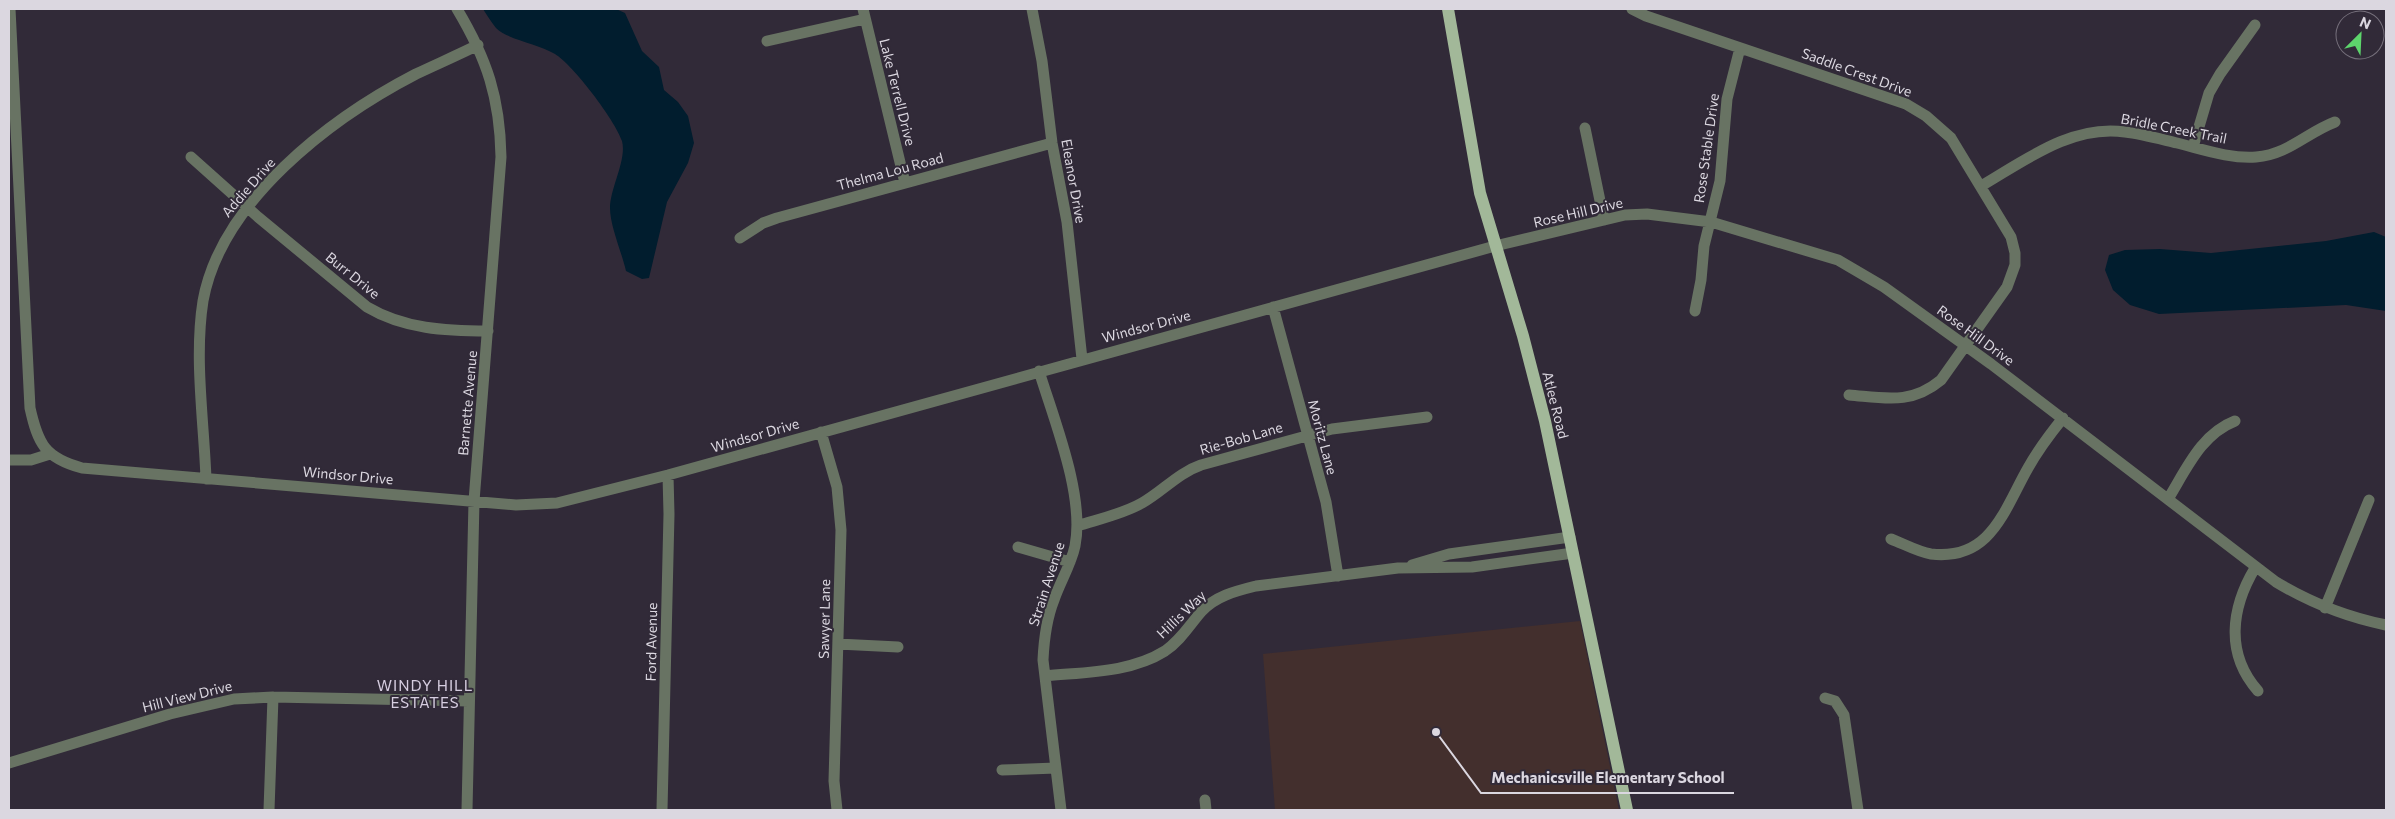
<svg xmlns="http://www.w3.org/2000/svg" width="2395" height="819" font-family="Commissioner,sans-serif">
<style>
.education{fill:#432f2d}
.water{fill:#011d2e}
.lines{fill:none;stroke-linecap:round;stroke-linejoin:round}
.minor{stroke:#687363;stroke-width:11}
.major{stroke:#a2b899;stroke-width:12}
.labels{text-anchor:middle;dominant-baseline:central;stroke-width:4;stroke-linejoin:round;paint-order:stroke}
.street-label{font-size:14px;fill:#dbd7e0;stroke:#312a38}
.neighbourhood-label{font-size:15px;letter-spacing:1px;fill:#d6cde0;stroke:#312a38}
.leader{fill:none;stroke:#dbd7e0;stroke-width:2}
.callout-dot{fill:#dbd7e0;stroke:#312a38;stroke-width:2}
.callout-label{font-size:15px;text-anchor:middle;font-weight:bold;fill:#dbd7e0;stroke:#312a38;stroke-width:4;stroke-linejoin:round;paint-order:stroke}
</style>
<rect width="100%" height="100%" fill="#312a38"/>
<path class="education" d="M1580,621l39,189h-344l-12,-156z"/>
<path class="water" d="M483,9h133l9,4 17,38 17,16 5,23 14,12 10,14 6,27 -6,20 -21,39 -18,76 -7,1 -16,-8c-4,-18 -16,-45 -16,-63 0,-20 17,-48 12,-67 -7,-21 -49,-76 -67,-87 -16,-10 -47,-14 -59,-26 -5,-6 -9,-13 -13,-19z
M2374,232l12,5v74l-40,-6 -187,9 -29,-9 -17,-15 -8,-20 4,-15 16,-5 35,-1 51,4 115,-12z"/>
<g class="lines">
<path class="minor" d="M10,9l20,399c8,36 15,50 52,60l434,37 41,-2 111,-28 827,-229 130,-31 22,-1 64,8 127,38 46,27 107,77 285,218c35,21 70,35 110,43
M457,9c30,50 43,89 44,148l-27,344 -7,309
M863,9l42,174
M1032,9l10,52 10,82 15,79 15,137
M1632,9l14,7 260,88 20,12 25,22 60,99 4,16v12l-8,22 -66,93c-30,25 -56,18 -92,15
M767,41l98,-22
M1585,128l19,92
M2193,147l16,-54 11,-19 35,-49
M191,157l67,60 109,90c37,22 79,24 121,24
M1981,186c43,-25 91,-62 144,-54 17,2 35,7 52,11 25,6 53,16 79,14 33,-3 50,-24 79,-35
M740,238l23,-15 14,-5 275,-75
M1273,307l53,195 12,74
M1695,311l6,-31 3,-34 16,-65 7,-82 13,-51
M1039,371c15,49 46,125 36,175 -4,19 -15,36 -21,54 -8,20 -10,39 -11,60l18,150
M821,432l16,55 4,43 -7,251 3,29
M9,460h22l19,-6
M206,479c-2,-57 -12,-121 -3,-178 18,-100 128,-183 213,-227 21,-10 42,-19 62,-29
M2168,499c18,-29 33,-65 67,-78
M1077,526c22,-7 46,-12 65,-23 21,-12 36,-30 59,-38l131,-36 95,-12
M1891,539c13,5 27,13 40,15 60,7 73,-44 97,-86 10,-18 22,-34 35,-50
M1018,547l52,15
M1412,565l37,-11 121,-17
M2255,568c-24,40 -30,86 3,123
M2325,608l44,-108
M838,644l60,3
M1045,676c39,-4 85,-3 120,-25 15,-10 24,-25 36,-39 14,-16 35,-21 55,-26l142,-18 74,-1 101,-14
M1825,698l10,3 9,14 14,95
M9,763l161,-49 64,-15 39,-2 196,4
M1002,770l54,-2
M1205,800l1,10
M269,810l4,-113
M662,810l7,-296 -1,-39"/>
<path class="major" d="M1448,9l32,184 43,143 22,85 82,389"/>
</g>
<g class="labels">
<g class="street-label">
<text transform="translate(1857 72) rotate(20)">Saddle Crest Drive</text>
<text transform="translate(898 92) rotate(76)">Lake Terrell Drive</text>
<text transform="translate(2174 128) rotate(11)">Bridle Creek Trail</text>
<text transform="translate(1706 148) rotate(-82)">Rose Stable Drive</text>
<text transform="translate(890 171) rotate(-15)">Thelma Lou Road</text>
<text transform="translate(1074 181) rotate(80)">Eleanor Drive</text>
<text transform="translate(248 187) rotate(-49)">Addie Drive</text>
<text transform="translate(1578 212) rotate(-13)">Rose Hill Drive</text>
<text transform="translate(353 275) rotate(39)">Burr Drive</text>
<text transform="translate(1146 326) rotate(-15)">Windsor Drive</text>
<text transform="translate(1976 335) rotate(36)">Rose Hill Drive</text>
<text transform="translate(467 403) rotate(-85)">Barnette Avenue</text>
<text transform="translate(1556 405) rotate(76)">Atlee Road</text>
<text transform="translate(755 435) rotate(-16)">Windsor Drive</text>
<text transform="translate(1323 437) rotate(75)">Moritz Lane</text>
<text transform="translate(1241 438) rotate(-16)">Rie-Bob Lane</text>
<text transform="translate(348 475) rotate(5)">Windsor Drive</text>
<text transform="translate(1046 584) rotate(-72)">Strain Avenue</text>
<text transform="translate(1181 614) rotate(-44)">Hillis Way</text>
<text transform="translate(824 619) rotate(-89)">Sawyer Lane</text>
<text transform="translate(651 642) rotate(-89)">Ford Avenue</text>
<text transform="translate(187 696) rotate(-14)">Hill View Drive</text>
</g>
<g class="neighbourhood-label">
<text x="425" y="685">WINDY HILL<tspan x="425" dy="17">ESTATES</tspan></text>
</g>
</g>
<path class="leader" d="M1436 732L1481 793H1734"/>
<circle class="callout-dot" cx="1436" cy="732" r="5"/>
<g class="callout-label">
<text x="1608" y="783">Mechanicsville Elementary School</text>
</g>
<rect width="2395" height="819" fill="none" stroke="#dbd7e0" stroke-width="20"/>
<g transform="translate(2360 35) rotate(24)"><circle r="24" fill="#312a38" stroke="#756f7b"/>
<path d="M0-4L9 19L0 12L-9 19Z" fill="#5dd56c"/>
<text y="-8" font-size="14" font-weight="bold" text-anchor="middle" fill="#dbd7e0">N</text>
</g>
</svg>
